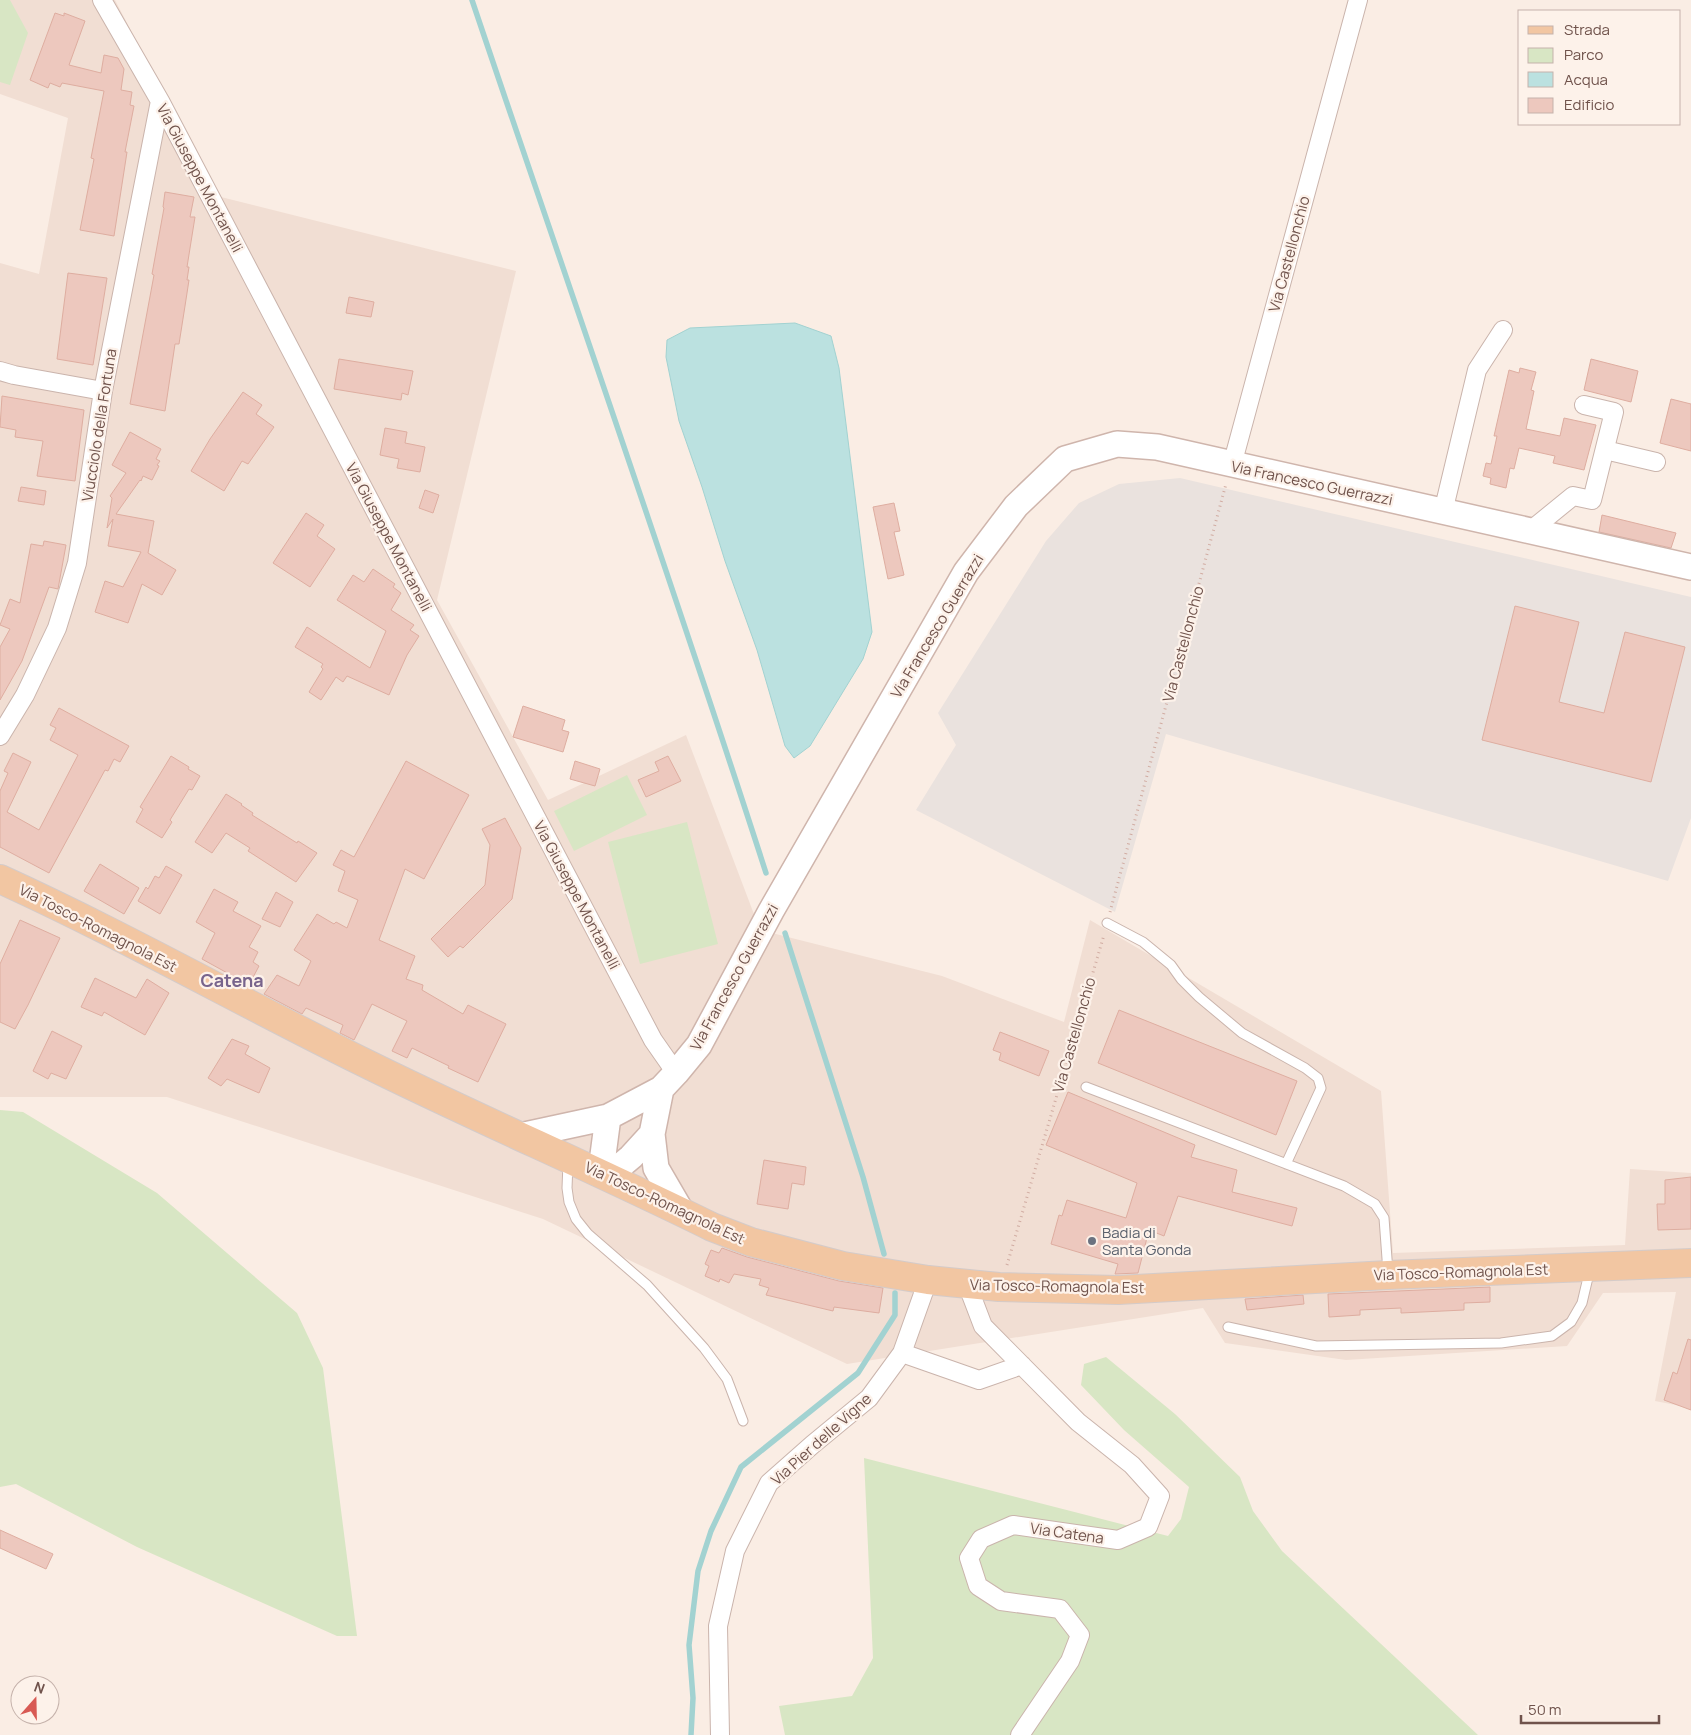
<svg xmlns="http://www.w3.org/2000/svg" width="1691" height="1735" font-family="Manrope,sans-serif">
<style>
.residential{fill:#f1ded3}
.industrial{fill:#eae2de}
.green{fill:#d8e6c4}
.water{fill:#bbe1e0;stroke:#a2d2d1}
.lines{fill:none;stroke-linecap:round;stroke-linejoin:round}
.stream{stroke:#a2d2d1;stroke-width:5.5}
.building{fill:#edc8be;stroke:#deada0}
.lane-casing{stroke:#cab4ac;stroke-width:11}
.street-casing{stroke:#cab4ac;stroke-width:20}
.secondary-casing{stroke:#cfb5ac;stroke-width:28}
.primary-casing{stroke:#d4cbc9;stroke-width:30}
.path{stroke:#d1aca2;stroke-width:3;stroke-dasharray:1 4;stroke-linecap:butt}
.lane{stroke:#fff;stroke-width:9}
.street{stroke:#fff;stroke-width:18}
.secondary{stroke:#fff;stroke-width:25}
.primary{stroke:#f2c6a2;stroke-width:28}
.worship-dot{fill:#6b7280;stroke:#fdf2ea;stroke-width:2}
.labels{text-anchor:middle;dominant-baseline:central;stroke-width:4.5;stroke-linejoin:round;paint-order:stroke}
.street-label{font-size:15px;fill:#70534c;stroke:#fdf2ea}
.worship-label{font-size:15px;fill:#5b616d;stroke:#fdf2ea;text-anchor:start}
.quarter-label{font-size:18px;font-weight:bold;fill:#78648c;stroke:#fdf2ea}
</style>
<rect width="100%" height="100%" fill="#faede4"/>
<path class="residential" d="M0,0h115l102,196 299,75 -79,329 111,200 138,-65 74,195 182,46 122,46 26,-102 291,171 12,162 232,-8 5,-76 61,4v235l-36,-7 21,-109 -73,1 -36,53 -221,14 -121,-17 -22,-35 -356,56 -304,-145 -376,-122h-167v-834l39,11 29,-156 -68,-24z"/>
<path class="industrial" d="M1180,478l511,119v221l-23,63 -502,-147 -51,178 -199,-102 40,-65 -18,-32 108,-172 33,-38 40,-19z"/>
<path class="green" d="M0,0h10l18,33 -18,52 -10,-3z
M627,775l20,40 -73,36 -20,-40z
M687,822l31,122 -78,20 -32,-122z
M0,1110l23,2 134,81 140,120 26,55 34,268h-20l-200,-89 -121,-63 -16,3z
M1106,1357l69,57 65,63 13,34 29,40 196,184h-693l-6,-29 73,-10 21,-38 -9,-200 304,78 13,-17 8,-32 -65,-57 -43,-45 3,-21z"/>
<path class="water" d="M795,323l36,13 8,32 33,264 -9,27 -53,87 -16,12 -9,-12 -28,-96 -32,-89 -23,-74 -23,-66 -13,-64 1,-17 23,-12z"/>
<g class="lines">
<path class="stream" d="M472,0c98,291 200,581 294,873
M785,933l78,244 21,77
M691,1735l2,-37 -4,-53 9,-74 13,-40 30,-64 117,-94 37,-58v-22"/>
</g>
<path class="building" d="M55,13l9,3v-3l21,8 -16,44 32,8 3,-18 14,3 6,11 -3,21 11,2 -2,13 4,1 -9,46h2l-13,84 -34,-6 14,-71 -3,-1 13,-67 -42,-8 -2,4 -10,-4 -2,5 -18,-8z
M165,192l29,5 -4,20h5l-8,50h2l-2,13h2l-4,26 -6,38h-4l-10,67 -35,-7 24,-129 -2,-1 12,-66 -1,-1z
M68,273l39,5 -14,87 -36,-6z
M349,297l25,5 -3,15 -25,-4z
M339,359l74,12 -5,24 -6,-2 -1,7 -67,-11z
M1591,359l47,12 -7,31 -47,-12z
M1520,368l16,4 -5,18 3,1 -8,38 34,7 4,-18 32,7 -12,45 -31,-7 2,-7 -36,-8 -5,21 -4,-1 -4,20 -16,-4 1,-6 -8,-2 3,-13 5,1 6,-28h-3l15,-66 10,3z
M243,392l19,13 -6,9 18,13 -26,37 -6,-3 -18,30 -33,-20 19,-32z
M2,396l82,14 -9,71 -38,-5 6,-35 -28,-4 1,-7 -16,-3z
M1671,399l20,5v47l-31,-8z
M385,428l22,4 -2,11 20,4 -5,25 -23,-4 2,-9 -19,-4z
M130,432l31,17 -5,10 4,2 -3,4 2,1 -7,14 -9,-4 -2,5 -1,-1 -24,34 38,7 -6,32 28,17 -14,25 -20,-11 -14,39 -33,-11 10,-31 18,6 18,-35 -33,-6 5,-27 -6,9 5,-30 -2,-2 16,-23 -14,-8z
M21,487l25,4 -2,14 -26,-4z
M425,490l14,5 -6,18 -14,-5z
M894,503l6,28 -6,1 10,43 -16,4 -15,-72z
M306,513l18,12 -7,11 18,13 -25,38 -37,-24z
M1602,515l74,18 -5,15 -72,-16z
M44,541l22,4 -8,44 -9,-2 -27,74 -22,39v-53l10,-18 -10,-4 10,-26 10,4 11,-59 12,2z
M373,569l22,15 -2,3 8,6 -10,17 23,15 -4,5 9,6 -12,19 -18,40 -42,-19 -4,6 -7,-5 -15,23 -12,-8 14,-23 -2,-2 2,-3 -28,-17 12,-20 63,41 16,-37 -49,-31 16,-25 11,7z
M1515,606l64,16 -20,80 45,11 21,-81 60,15 -34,135 -169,-42z
M523,706l42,14 -3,10 7,2 -6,20 -50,-15z
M59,708l70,38 -9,16 -6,-3 -6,12 -3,-1 -56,103 -49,-26v-56l8,-18 -4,-2 9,-18 18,9 -24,50 32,18 39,-75 -28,-15 6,-12 -6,-3z
M171,756l18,11 -1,2 12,7 -8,14 -3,-1 -19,31 2,2 -10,16 -26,-16 7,-13 -3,-2z
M668,756l13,25 -35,16 -8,-17 21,-9 -4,-9z
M406,761l63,34 -45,84 -19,-10 -26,71 36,16 -9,23 17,6 -1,5 41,24 5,-9 38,19 -28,58 -30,-14 1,-2 -37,-18 -5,10 -15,-7 15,-30 -35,-17 -18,36 -14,-7 3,-8 -37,-17 -4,6 -38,-20 13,-19 22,11 12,-25 -17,-11 23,-36 17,10 2,-2 11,6 11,-28 -20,-9 7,-20 -12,-6 8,-15 13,7z
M575,761l25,8 -5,17 -25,-7z
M226,794l16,10 -1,1 12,8 -1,2 45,28 1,-2 19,12 -21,29 -48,-31 2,-3 -24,-15 -14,20 -17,-11z
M505,818l16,30 -9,51 -49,49 -3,-2 -12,11 -17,-18 54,-54 5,-40 -8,-16z
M100,864l39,24 -15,26 -40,-23z
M166,866l16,9 -22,39 -22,-13 8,-14 2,2 7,-13 4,2z
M214,889l24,13 -5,9 28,15 -12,21 9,5 -5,10 6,4 -10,19 -47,-26 13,-26 -19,-11z
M276,892l17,10 -13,25 -18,-8z
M20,920l40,18 -32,67 -13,24 -15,-7v-58z
M95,978l41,20 11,-19 22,14 -24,42 -41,-23 -2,4 -21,-9z
M1119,1010l178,71 -21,54 -178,-72z
M52,1031l30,15 -16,33 -15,-6 -3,6 -15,-8z
M1000,1032l49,19 -10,25 -40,-16 2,-7 -8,-3z
M232,1039l17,7 -4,8 25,14 -11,25 -32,-14 -6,7 -13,-8z
M1068,1092l127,53 -4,12 46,13 -5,22 65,16 -5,18 -114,-30 -14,40 -15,-6 -11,43 -23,1 3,-10 -67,-20 8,-29 3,1 5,-16 59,18 11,-35 -91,-38z
M764,1160l42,7 -2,18 -12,-2 -4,26 -31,-5z
M1691,1177v52l-33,1 -1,-26h8v-24z
M722,1248l25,9 92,24 44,7 -4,25 -45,-6 -1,4 -67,-16 3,-7 -10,-3 2,-6 -27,-5 -5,9 -9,-4 -1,3 -14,-6 4,-10 -4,-2 6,-14 8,3z
M1490,1287v15l-26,1v7l-63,3v-5l-41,2v5l-31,2 -1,-23z
M1303,1295l1,9 -57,6 -2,-11z
M1688,1339l3,1v70l-27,-10 9,-28 4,2z
M0,1530l53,24 -7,15 -46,-21z"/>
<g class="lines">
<g class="lane-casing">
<path id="lane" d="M1107,923l36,19 28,23 10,14 18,18 43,36 63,35 13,10 3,10 -35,76
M1086,1087l258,99 31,18 9,14 4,54
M568,1163l-1,25 2,14 7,17 12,15 59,51 57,63 23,31 16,42
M1228,1327l88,19 185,-3 51,-7 19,-14 11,-19 8,-34"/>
</g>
<g class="street-casing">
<path id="street" d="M102,0l58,101 493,939 23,33
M0,371l14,4 89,16
M1605,450l51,12
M1232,465l126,-465
M1443,512l34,-142 26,-40
M1530,531l43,-35 19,4 22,-88 -30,-7
M0,736l25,-41 32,-67 20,-65 26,-172 57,-290
M967,1284l16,42 95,96 54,43 28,31 -12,31 -30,13 -105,-15 -32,14 -12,19 9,28 23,15 59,8 20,26 -10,26 -50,74
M902,1353l77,27 43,-15
M720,1735l-2,-109 17,-75 34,-68 43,-38 57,-47 33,-45 26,-73"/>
</g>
<g class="secondary-casing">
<path id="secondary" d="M661,1089l-9,45 4,34 25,43
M520,1136l88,-19 53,-28 15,-16 23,-28 72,-134 195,-339 50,-66 49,-47 52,-15 40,3 534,120
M603,1175v-20l5,-38
M607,1177l24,-20 21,-23"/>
</g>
<g class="primary-casing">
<path id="primary" d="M0,879c123,56 241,123 363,183 115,57 234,108 349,165l39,15 92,24 85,14 71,7 119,3 270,-15 303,-12"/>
</g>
<path class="path" d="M1110,912l116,-428
M1007,1265l97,-330"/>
<use href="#lane" class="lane"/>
<use href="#street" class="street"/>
<use href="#secondary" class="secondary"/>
<use href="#primary" class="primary"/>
</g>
<circle class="worship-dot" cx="1092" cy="1241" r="5"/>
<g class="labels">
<g class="street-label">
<text transform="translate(200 178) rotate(62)">Via Giuseppe Montanelli</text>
<text transform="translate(1289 254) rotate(-75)">Via Castellonchio</text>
<text transform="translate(99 425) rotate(-81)">Viucciolo della Fortuna</text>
<text transform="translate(1312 483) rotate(12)">Via Francesco Guerrazzi</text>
<text transform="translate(389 537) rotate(62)">Via Giuseppe Montanelli</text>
<text transform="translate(937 626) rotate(-59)">Via Francesco Guerrazzi</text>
<text transform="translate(1183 644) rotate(-75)">Via Castellonchio</text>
<text transform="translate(577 895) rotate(62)">Via Giuseppe Montanelli</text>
<text transform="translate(98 928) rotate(27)">Via Tosco-Romagnola Est</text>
<text transform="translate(734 977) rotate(-61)">Via Francesco Guerrazzi</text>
<text transform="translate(1074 1035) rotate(-74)">Via Castellonchio</text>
<text transform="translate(665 1203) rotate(25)">Via Tosco-Romagnola Est</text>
<text transform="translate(1461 1272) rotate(-2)">Via Tosco-Romagnola Est</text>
<text transform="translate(1057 1286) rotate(1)">Via Tosco-Romagnola Est</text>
<text transform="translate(821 1439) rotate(-42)">Via Pier delle Vigne</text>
<text transform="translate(1067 1533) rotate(8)">Via Catena</text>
</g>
<g class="worship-label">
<text x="1102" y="1232">Badia di<tspan x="1102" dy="17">Santa Gonda</tspan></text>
</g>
<g class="quarter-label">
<text x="232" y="980">Catena</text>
</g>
</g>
<rect x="1518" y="10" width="162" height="115" fill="#fdf2ea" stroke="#c5b2ab"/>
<rect x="1528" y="26" width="25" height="8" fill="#f2c6a2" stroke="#c5b2ab"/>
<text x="1564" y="35" font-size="15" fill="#70534c">Strada</text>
<rect x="1528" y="48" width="25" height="15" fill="#d8e6c4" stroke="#c5b2ab"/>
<text x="1564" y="60" font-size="15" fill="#70534c">Parco</text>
<rect x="1528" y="72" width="25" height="15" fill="#bbe1e0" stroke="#c5b2ab"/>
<text x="1564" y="85" font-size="15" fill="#70534c">Acqua</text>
<rect x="1528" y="98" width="25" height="15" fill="#edc8be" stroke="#c5b2ab"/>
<text x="1564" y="110" font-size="15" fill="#70534c">Edificio</text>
<g transform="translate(35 1700) rotate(20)"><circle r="24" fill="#fdf2ea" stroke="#c5b2ab"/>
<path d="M0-4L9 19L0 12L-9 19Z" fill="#d85a54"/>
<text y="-8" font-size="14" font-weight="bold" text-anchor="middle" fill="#70534c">N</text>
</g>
<path d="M1521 1715v8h138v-8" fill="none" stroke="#70534c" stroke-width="2.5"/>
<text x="1528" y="1715" font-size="15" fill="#70534c" stroke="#fdf2ea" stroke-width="4" paint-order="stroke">50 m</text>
</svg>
